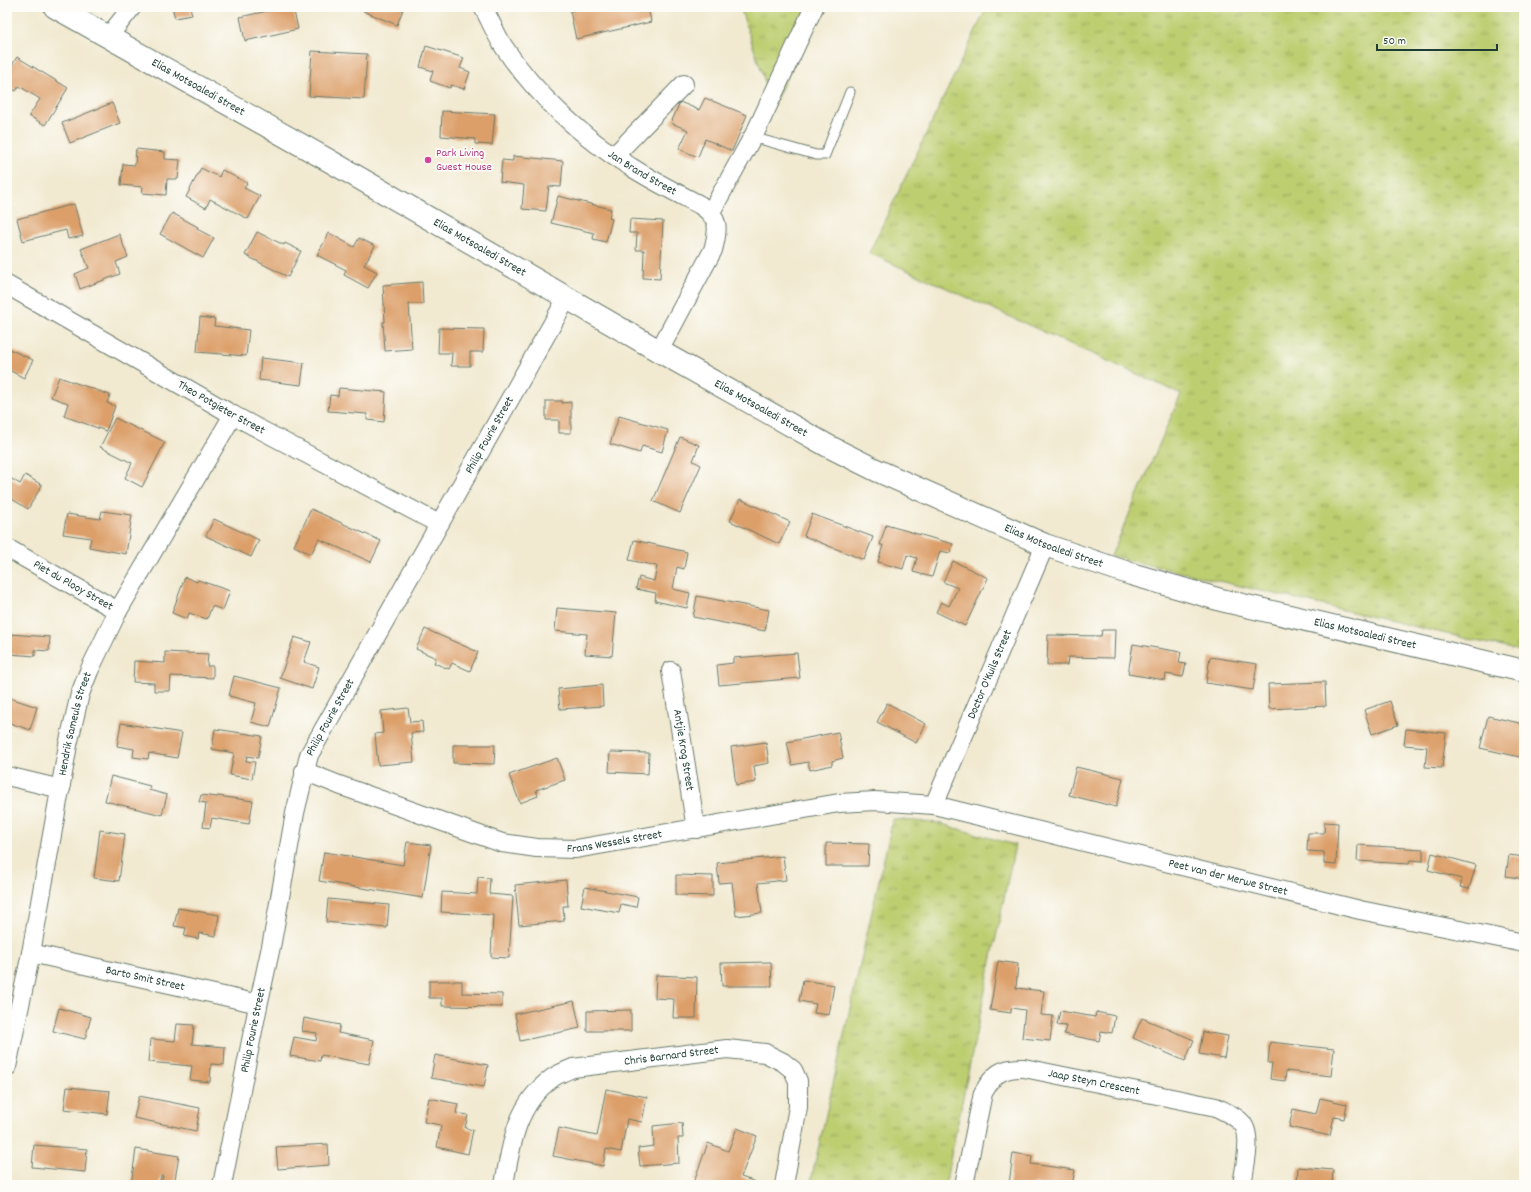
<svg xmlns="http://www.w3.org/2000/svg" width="1531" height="1192" font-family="Dekko,sans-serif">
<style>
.grass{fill:url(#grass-tufts);stroke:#6e8652}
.building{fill:#dc9f69}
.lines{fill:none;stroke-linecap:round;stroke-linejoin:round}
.service-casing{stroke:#68796b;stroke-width:11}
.minor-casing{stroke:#68796b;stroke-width:20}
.tertiary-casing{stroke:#68796b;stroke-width:24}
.service{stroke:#fff;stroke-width:9}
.minor{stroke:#fff;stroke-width:18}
.tertiary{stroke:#fff;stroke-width:22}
.hotel-dot{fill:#d1479c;stroke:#fdfcf7;stroke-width:1.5}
.labels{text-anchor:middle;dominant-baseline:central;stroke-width:3.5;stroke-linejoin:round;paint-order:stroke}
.street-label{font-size:12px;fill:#1f3d34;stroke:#fdfcf7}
.hotel-label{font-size:12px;fill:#b23c85;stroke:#fdfcf7;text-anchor:start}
</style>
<defs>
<pattern id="grass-tufts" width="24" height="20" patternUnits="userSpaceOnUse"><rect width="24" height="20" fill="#bdce71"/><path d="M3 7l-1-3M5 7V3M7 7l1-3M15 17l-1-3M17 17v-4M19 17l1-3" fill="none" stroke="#99a85e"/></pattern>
</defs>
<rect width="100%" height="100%" fill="#fdfcf7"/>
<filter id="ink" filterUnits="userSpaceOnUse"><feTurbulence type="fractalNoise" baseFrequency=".025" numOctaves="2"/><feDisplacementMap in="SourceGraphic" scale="8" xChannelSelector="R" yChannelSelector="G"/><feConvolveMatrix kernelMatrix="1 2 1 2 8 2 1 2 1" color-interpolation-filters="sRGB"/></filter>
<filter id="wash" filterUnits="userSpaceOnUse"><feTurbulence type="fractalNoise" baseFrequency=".012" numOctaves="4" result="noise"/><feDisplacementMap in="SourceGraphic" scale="16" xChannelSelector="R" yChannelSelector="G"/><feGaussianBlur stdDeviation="0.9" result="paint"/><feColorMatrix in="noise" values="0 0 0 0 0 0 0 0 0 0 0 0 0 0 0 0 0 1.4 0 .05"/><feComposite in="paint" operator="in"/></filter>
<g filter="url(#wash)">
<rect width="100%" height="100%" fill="#f1e9d0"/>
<path class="grass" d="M740,7h81l-48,99z
M987,7h537v645l-413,-96 70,-162 -312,-141z
M893,819l45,4 77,22 -70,340h-135z"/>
<g id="blocks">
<path class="building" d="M172,7h18l2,8 -17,3z
M286,7h7l5,22 -53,12 -5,-24z
M365,7h39l-7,18 -34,-14z
M588,7h60l3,15 -75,17 -6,-28z
M426,46l38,12 -4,10 10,4 -6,17 -13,-4 -1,3 -20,-7 3,-10 -13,-4z
M312,51l55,3 -3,45 -55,-3z
M17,57l51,31 -23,37 -16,-9 11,-17 -21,-13 -3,5 -9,-5v-13z
M705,98l42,17 -15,36 -27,-12 -7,18 -19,-8 9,-19 -17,-7 9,-21 19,8z
M112,103l8,20 -50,20 -8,-20z
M442,111l53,3 -3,31 -17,-1v-5l-34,-3z
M136,149l29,3v7l15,1 -2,19h-11l-1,16 -24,-2 1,-6 -22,-2 2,-21 12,1z
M513,156l50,5 -2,26 -12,-1 -3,25 -24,-2 2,-24 -24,-3 2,-22 11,1z
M201,168l18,9 3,-7 25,13 -3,5 16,8 -12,23 -38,-20 -4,9 -20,-11z
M558,196l53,13 -2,9 3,1 -6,23 -13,-3 1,-6 -43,-10z
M74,204l9,32 -15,3 -2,-9 -43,11 -6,-22z
M172,213l26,14 -1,2 17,9 -11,20 -43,-24z
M630,219l33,2 -3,58 -17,-1 1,-28h-8l1,-17h-8z
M257,232l27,13 1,-2 16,8 -13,26 -43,-22z
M329,233l25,14 5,-9 16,8 -11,19 13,7 -9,16 -24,-13 2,-5 -29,-15z
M119,234l9,23 -12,5 4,12 -40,15 -5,-15 14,-6 -8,-19z
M422,282l1,22h-14l3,45 -27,2 -2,-29h2l-2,-37z
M200,317l15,2 -1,7 35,4 -3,26 -49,-4z
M439,328l45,1 -1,23h-13v14h-19l1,-13h-14z
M7,348l26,12 -9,18 -17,-9z
M261,358l43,5 -3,22 -42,-5z
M59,377l51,18 -3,8 8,3 -9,25 -42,-15 4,-13 -17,-6z
M339,388l47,4 -2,30 -17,-2v-6l-39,-3 2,-16 8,1z
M546,401h16v2l9,-1v31h-12v-13h-13z
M619,416l49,14 -6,22 -20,-6 -2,7 -30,-9z
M115,418l50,24 -23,45 -17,-9 7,-15 -32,-16z
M680,437l19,8 -6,16 8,4 -21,48 -27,-12z
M25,475l17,10 -14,24 -21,-13v-20l13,8z
M740,499l50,23 -11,22 -49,-23z
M311,509l70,32 -10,21 -52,-23 -8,15 -17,-8z
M102,511l30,4 -6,39 -37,-7 2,-9 -28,-4 4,-20 33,5z
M812,514l61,23 -9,23 -60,-24z
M214,519l45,21 -8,17 -45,-21z
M886,525l67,19 -3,9 -10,-2 -8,26 -19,-5 4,-14 -10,-3 -4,14 -25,-7 5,-17h-3z
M634,540l53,12 -3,17 -7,-2 -4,22 17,4 -3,15 -32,-7 1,-8 -20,-4 3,-12 15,4 3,-15 -28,-6z
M953,561l35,17 -23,48 -29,-14 5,-10 8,4 9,-18 -15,-6z
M185,577l12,5 1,-2 32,11 -7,19 -11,-4 -5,13 -18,-6 -2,6 -15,-6z
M697,596l72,14 -4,21 -72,-14z
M557,608l59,5 -4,43 -27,-2 2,-20 -32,-3z
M425,629l53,23 -8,19 -18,-8 -3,6 -15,-6 2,-5 -20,-9z
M1102,630h13l-1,28 -46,-1 -1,8h-20l1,-30 53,1z
M10,634l40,3 -1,14 -14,-1v6l-26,-2z
M294,637l17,5 -7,20 15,5 -7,22 -32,-11z
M1133,644l48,8 -2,11 7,1 -3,13 -17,-3 -1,6 -37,-6z
M165,652l43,2 -1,12h6v12l-42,-2 -1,15h-16v-8l-21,-1 1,-21 31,2z
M797,653l3,25 -81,7 -2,-20 16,-2v-5z
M1210,657l47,7 -4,26 -47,-7z
M234,676l47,12 -11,39 -19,-5 5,-19 -27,-7z
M1325,682l1,24 -57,3 -1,-25z
M602,685l1,21 -43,3 -2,-20z
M7,697l30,10 -7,23 -23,-8z
M1390,701l8,24 -26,9 -8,-24z
M887,703l39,21 -10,19 -39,-21z
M408,708l2,14 12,-1 1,11 -12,1 3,29 -36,3 -3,-31 8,-1 -2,-22z
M1488,716l36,8v34l-44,-10z
M121,723l61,10 -5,25 -28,-5 -1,6 -15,-2 1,-8 -17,-3z
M215,729l47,7 -4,22 -11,-2 -1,5 9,1 -3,17 -22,-4 4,-22 -22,-4z
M1406,729l40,4 -4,35 -17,-1 2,-20 -23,-2z
M838,732l5,26 -11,3v4l-22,5 -2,-8 -16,3 -5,-23z
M766,742l3,21 -15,3 2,16 -20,3 -5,-38z
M453,745h42l-1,19 -41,-1z
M610,752l39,1 -1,21 -39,-2z
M557,758l8,22 -29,10 2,6 -18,7 -11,-28z
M1076,767l47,11 -7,29 -47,-12z
M111,776l39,10 -1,4 18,5 -5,20 -57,-14z
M201,795l16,2 1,-1 35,5 -4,23 -37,-6 -2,10 -7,-1 3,-24 -7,-1z
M1325,822l13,1 -2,42 -12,-1v-12l-17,-1 1,-18h16z
M100,830l25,4 -6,47 -25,-3z
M407,842l24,3 -8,53 -104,-17 5,-29 79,13z
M826,843l43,1 -1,22h-42z
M1358,845l65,4v12l-13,-1 -1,4 -52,-3z
M1432,853l44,12 -7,24 -9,-2 2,-8 -34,-9z
M1509,855l15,2v22l-18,-3z
M783,856l3,24 -28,3 4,30 -26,3 -4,-34 -13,1 -2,-20z
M676,875l37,1v20l-37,-1z
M478,877l12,1 -1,16 24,2 -4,62 -18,-1 2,-42 -52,-3 1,-20 35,2z
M566,880l2,26h-5l1,15 -45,4 -4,-40z
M585,887l53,10 -2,10 -15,-3 -2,9 -38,-7z
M328,899l61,6 -2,23 -61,-6z
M178,908l41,7 -3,21 -17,-3 -1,6 -14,-3 2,-8 -12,-2z
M998,961l20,3 -2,24 28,3 -3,24 12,1 -3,25 -28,-3 3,-28 -14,-2v5l-21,-3z
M771,962l1,24h-50l-1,-23z
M656,975l41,2 -1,41h-23l1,-19 -19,-1z
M803,980l31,5 -5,30 -15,-2 2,-9 -17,-3z
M429,981h33v12l40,1v13l-60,-1v-8h-13z
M574,1001l6,27 -60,13 -5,-27z
M59,1008l32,9 -6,22 -32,-8z
M631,1010v21h-44v-20z
M1060,1011l35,6 1,-5 19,4 -3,17 -11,-2 -2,10 -35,-7 2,-8 -9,-1z
M304,1018l36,7 -2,8 36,7 -5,24 -48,-9 -1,6 -30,-5 4,-19 22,4 1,-8 -15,-2z
M1142,1018l52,22 -9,21 -52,-23z
M177,1024l17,1 -2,19 33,3 -1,18 -13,-1 -1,18 -20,-2 2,-14 -44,-4 2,-23 25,2z
M1203,1032l25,4 -4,22 -25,-4z
M1270,1042l64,7 -3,27 -45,-5 -1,10 -15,-2 2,-16h-4z
M435,1055l53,10 -4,22 -53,-9z
M67,1087l43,4 -3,23 -43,-5z
M606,1089l41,8 -5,25 -15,-3 -6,33 -15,-3 -3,17 -50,-10 6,-28 38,8z
M139,1096l61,12 -4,23 -62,-13z
M429,1098l29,6 -2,9 12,2 -3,13 8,2 -5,24 -31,-7 4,-22 -17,-3z
M1320,1098l27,6 -3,15 -10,-2 -4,19 -41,-9 4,-18 23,5z
M682,1123l1,15h-5l1,25 -39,3 -2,-18 16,-2 -1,-20z
M737,1128l20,8 -16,41 15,5 -1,3h-51l-10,-4 14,-38 20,8z
M328,1144l1,21 -51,4 -2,-22z
M34,1145l53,4 -2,23 -53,-5z
M136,1149l43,7 -5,29h-13l2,-9h-2l-2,9h-28z
M1013,1153l19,3 -1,8 44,6 -3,15h-63z
M1298,1167l35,3 -1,15h-35z"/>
</g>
</g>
<g filter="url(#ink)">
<use href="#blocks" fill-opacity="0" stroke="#68796b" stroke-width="1"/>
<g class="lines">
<g class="service-casing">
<path id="service" d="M752,137l64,18h9l25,-63"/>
</g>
<g class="minor-casing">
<g id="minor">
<path id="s1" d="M483,7c7,13 13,28 21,40 29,45 81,93 127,120 22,14 46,26 69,38 20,13 19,23 13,45l-54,101"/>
<path d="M108,37l24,-30"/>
<path d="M614,156l70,-72"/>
<path d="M711,212l46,-83 57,-122"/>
<path id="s2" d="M7,285l226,130 206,109"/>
<path id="s3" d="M7,548l111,63"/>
<path id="s4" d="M671,671l25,158"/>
<path id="s5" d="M304,771l35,14 163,58 35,5 39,1 263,-46 36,-2 59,4 426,105 164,33"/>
<path d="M7,776l54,13"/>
<path id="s6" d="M934,805l111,-260"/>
<path id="s7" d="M31,953l219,49 8,4"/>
<path id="s8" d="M7,1067l24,-114 37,-208 12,-51 9,-23 29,-60 115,-196"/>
<path id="s9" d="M222,1185l36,-179 14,-64 23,-129 14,-58 258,-457"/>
<path id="s10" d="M504,1185c7,-40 12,-80 47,-106 6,-5 15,-8 22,-11l154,-19 38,4 18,9 10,8 5,11v26l-14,78"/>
<path id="s11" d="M964,1185l19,-92c10,-18 18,-26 41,-25l192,39c9,5 23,10 28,19 8,14 0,44 -2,59"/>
</g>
</g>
<g class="tertiary-casing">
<g id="tertiary">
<path id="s12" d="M55,7l273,153 331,191 169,95 48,24 169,75 86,29 90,26 303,71"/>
</g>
</g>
<use href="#service" class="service"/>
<use href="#minor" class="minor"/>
<use href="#tertiary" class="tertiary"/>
</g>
</g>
<circle class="hotel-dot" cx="428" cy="160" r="4"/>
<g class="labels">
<g class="street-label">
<text stroke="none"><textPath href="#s12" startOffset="164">Elias Motsoaledi Street</textPath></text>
<text stroke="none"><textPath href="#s1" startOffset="234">Jan Brand Street</textPath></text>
<text stroke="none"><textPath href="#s12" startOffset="488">Elias Motsoaledi Street</textPath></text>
<text stroke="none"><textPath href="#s2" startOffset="247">Theo Potgieter Street</textPath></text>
<text stroke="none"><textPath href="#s12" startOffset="812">Elias Motsoaledi Street</textPath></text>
<text stroke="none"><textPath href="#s9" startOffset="806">Philip Fourie Street</textPath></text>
<text stroke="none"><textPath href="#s12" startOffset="1136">Elias Motsoaledi Street</textPath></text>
<text stroke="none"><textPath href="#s3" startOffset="76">Piet du Plooy Street</textPath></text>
<text stroke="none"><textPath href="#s12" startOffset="1460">Elias Motsoaledi Street</textPath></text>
<text stroke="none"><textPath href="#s6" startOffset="142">Doctor O'Kuils Street</textPath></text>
<text stroke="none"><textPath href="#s9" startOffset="482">Philip Fourie Street</textPath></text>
<text stroke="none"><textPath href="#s8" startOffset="350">Hendrik Sameuls Street</textPath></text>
<text stroke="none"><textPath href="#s4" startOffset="80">Antjie Krog Street</textPath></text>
<text stroke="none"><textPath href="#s5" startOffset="324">Frans Wessels Street</textPath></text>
<text stroke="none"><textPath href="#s5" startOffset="950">Peet van der Merwe Street</textPath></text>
<text stroke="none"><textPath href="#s7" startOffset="117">Barto Smit Street</textPath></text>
<text stroke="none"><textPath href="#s9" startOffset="158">Philip Fourie Street</textPath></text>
<text stroke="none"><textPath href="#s10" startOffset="243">Chris Barnard Street</textPath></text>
<text stroke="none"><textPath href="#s11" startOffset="217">Jaap Steyn Crescent</textPath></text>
</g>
<g class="hotel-label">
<text x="436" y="153">Park Living<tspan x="436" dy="14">Guest House</tspan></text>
</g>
</g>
<rect width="1531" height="1192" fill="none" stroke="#fdfcf7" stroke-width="24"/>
<path d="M1377 44v6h120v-6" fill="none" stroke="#1f3d34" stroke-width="2"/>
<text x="1383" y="44" font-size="12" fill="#1f3d34" stroke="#fdfcf7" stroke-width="3" paint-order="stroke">50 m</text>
</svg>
